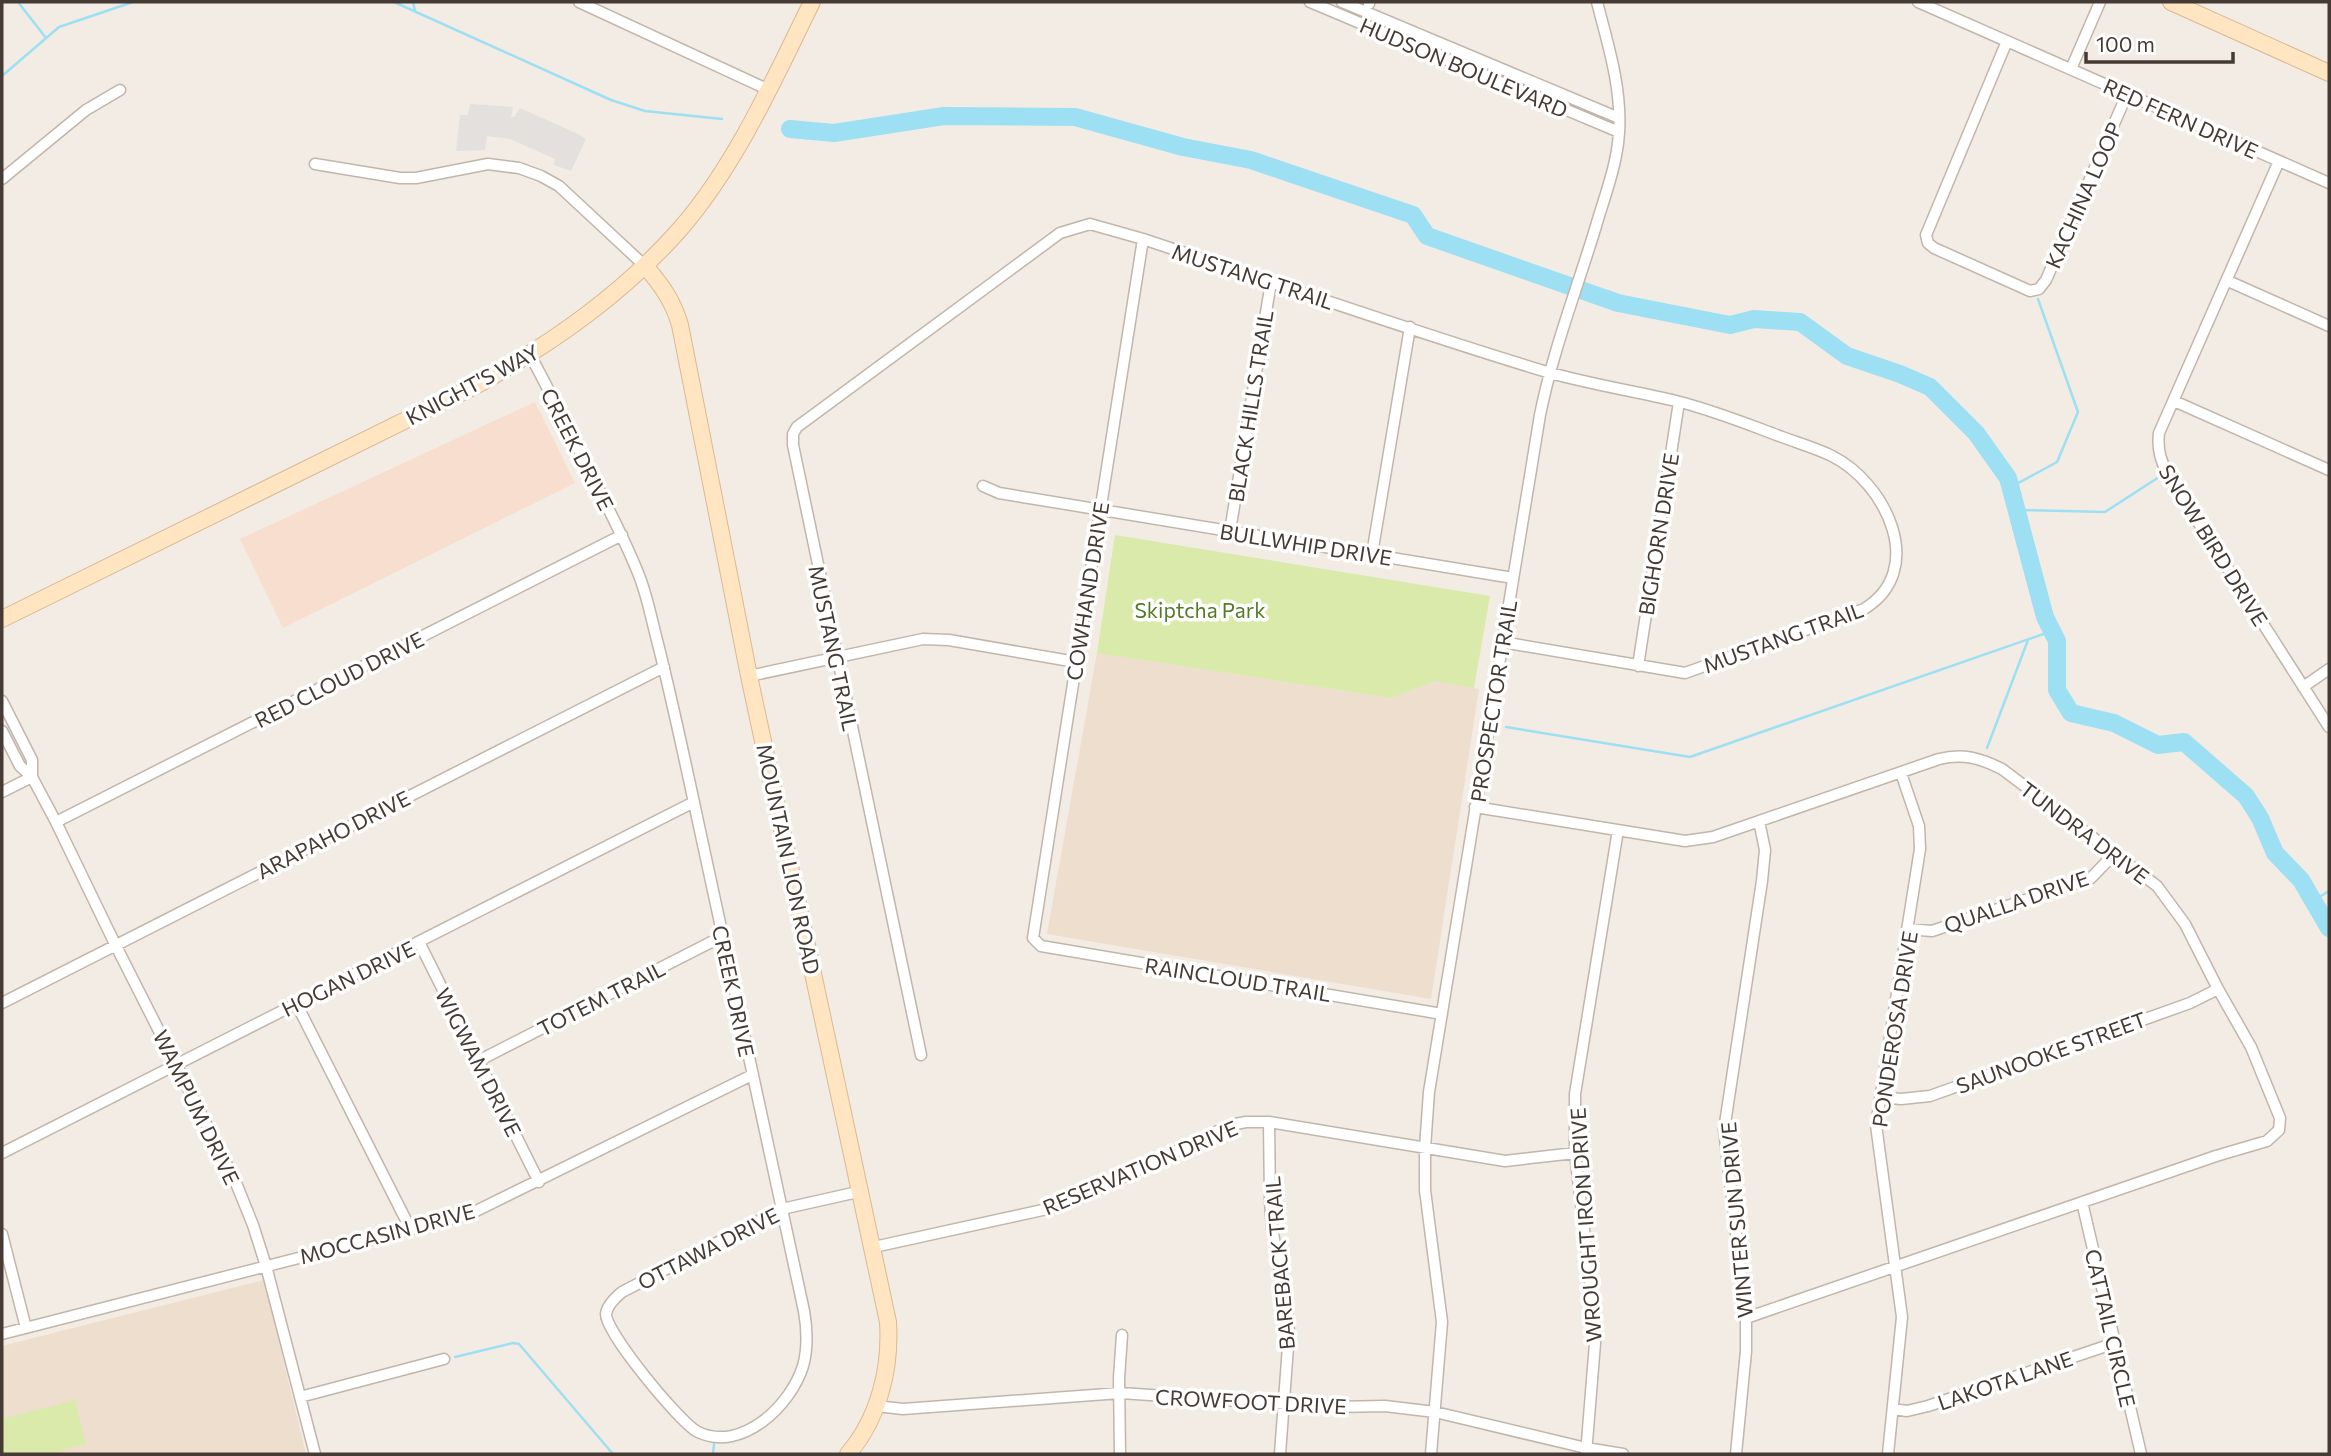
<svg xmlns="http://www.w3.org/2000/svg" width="2331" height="1456" font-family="Commissioner,sans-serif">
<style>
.commercial{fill:#f7dece}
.education{fill:#eddecd}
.green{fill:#d9eaaa}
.parking{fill:#e3e0dd}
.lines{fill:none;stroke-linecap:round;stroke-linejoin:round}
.stream{stroke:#9de0f3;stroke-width:2.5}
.river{stroke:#9de0f3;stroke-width:18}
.street-casing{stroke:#c2b5a9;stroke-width:13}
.secondary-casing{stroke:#d9b993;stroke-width:18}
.street{stroke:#fff;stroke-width:10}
.secondary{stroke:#ffe5c2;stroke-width:16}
.labels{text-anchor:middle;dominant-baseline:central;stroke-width:7;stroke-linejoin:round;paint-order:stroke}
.street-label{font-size:21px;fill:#453b34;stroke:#fff}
.park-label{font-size:21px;fill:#557a24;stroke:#fff}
</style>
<rect width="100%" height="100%" fill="#f3ece4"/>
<path class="commercial" d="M535,402l40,81 -292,145 -43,-89z"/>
<path class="education" d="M1097,653l295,45 44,-17 43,8 -48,310 -384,-65z
M264,1280l42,174h-304v-108z"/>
<path class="green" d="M1115,535l375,61 -16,92 -38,-7 -44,17 -295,-45z
M75,1400l11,44 -38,10h-46v-35z"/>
<path class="parking" d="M470,104l43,3 -2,10h3l6,-9 58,26 8,5 -15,32 -17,-6 1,-6 -45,-20 -23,-3 -2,14 -29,1 4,-36h8z"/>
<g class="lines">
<path class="stream" d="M18,2l28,36
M394,2l217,98 34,11 77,8
M413,2l2,9
M2,76l57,-49 74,-25
M2011,487l46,-25 21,-50 -40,-113
M2018,510l87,2 54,-35
M1506,727l184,30 362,-126
M1987,748l41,-108
M2313,901l16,-10
M455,1357l58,-14 6,1 94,110
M713,1454l1,-10"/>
<path class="river" d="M790,129l44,4 110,-17 131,1 108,30 68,13 162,55 14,21 191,67 112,22 24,-6 46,3 47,34 53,18 30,13 46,46 32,45 37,139 12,24v49l14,23 43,10 44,22 26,-3 62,54 14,22 15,35 26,27 28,48"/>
<g class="street-casing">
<path id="street" d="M579,2l190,88
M1310,2l309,130
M1342,2l277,116
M1369,2v2
M1918,2l411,181
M2007,41l-81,194 2,8 6,5 96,43 9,-2 7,-9 81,-186
M2071,69l29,-67
M2279,161l-120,272c-2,17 2,28 9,42l161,252
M315,164l85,14h16l72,-14 31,4 22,8 18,10 86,80
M2,179l84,-69 34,-20
M1143,239l-110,699 8,8 401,68
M2228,281l101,45
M530,355c21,38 40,78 60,117 17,35 36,69 50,106 8,21 12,44 18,66 15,60 28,121 41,182 35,161 70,323 105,485 3,17 4,37 -1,55 -12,39 -61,87 -105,66 -18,-9 -92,-99 -92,-118 1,-9 10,-17 16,-22l160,-83 80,-18
M2174,401l155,69
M983,486l16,7 514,85
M1230,531l41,-249
M1372,554l38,-227
M1638,666l41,-264
M749,676l174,-37 26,1 127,22
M2303,687l26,-18
M2,701l30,59v17
M2,731l18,35 12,11 24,45 59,122 121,239 17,42 13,41 49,188
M2,792l30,-15
M1475,807l210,34 28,-4 226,-78c24,-6 41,-1 63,10l155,117 28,38 33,65 33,58 29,71 -1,12 -12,11 -51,15 -470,162
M56,822l566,-287
M1908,929l24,2 159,-53 24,-25
M419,942l120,240
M2,1003l662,-336
M296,1003l115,227
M921,1055l-128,-610v-11l4,-7 263,-194 30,-9 53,15c135,45 268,92 404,133 42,12 87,19 129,29 37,9 71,23 106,36 16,6 34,11 50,19 54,27 96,114 32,153l-179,64 -183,-31
M478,1061l245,-125
M1881,1097l20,2 29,-3 260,-93 28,-14
M1269,1122l1,79 2,27 15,82 2,23 -9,121
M2,1153l692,-351
M2082,1202l59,252
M2,1234l24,94
M874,1247l182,-40 24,-9 150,-73 16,-3h23l236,39 70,-8
M2,1334l468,-120 282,-139
M300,1397l144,-38
M876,1406l27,3 217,-16 215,14 50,-1 50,6 151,36 37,6
M1893,1409l14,2 21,-5 187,-63
M1120,1454l-1,-76 3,-43
M1431,1454l11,-132 -17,-132v-42l4,-56 111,-677c13,-65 37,-126 56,-189 9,-31 21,-61 23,-93 3,-45 -11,-88 -22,-131
M1586,1454l10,-123 -21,-178v-59l43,-264
M1736,1454l10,-103v-33l-22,-188 38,-249 3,-31 -6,-29
M1888,1454l14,-137 -26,-192 44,-276 -1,-23 -18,-53"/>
</g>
<g class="secondary-casing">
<path id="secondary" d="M2171,2l158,71
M645,266c16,18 28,35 35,59l69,351 139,646c3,46 -9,96 -40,132
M2,619l477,-235c75,-42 145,-91 202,-156 56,-65 93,-149 131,-226"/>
</g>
<use href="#street" class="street"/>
<use href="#secondary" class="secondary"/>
</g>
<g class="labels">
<g class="street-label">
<text transform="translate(1464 67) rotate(23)">HUDSON BOULEVARD</text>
<text transform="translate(2181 118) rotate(24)">RED FERN DRIVE</text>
<text transform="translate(2083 195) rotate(-66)">KACHINA LOOP</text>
<text transform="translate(1253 276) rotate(18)">MUSTANG TRAIL</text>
<text transform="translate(472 384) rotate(-28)">KNIGHT'S WAY</text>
<text transform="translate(1250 406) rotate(-81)">BLACK HILLS TRAIL</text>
<text transform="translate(578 449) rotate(63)">CREEK DRIVE</text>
<text transform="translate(1658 534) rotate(-81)">BIGHORN DRIVE</text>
<text transform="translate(1306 544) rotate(9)">BULLWHIP DRIVE</text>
<text transform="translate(2214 545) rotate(58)">SNOW BIRD DRIVE</text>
<text transform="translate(1087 591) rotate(-81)">COWHAND DRIVE</text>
<text transform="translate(1783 637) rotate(-20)">MUSTANG TRAIL</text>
<text transform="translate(834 648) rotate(78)">MUSTANG TRAIL</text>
<text transform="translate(339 679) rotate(-27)">RED CLOUD DRIVE</text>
<text transform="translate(1493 701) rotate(-81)">PROSPECTOR TRAIL</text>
<text transform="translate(2085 832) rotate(37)">TUNDRA DRIVE</text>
<text transform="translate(333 834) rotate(-27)">ARAPAHO DRIVE</text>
<text transform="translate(789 859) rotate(78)">MOUNTAIN LION ROAD</text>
<text transform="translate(2016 901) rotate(-19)">QUALLA DRIVE</text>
<text transform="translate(348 978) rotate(-26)">HOGAN DRIVE</text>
<text transform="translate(1238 979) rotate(9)">RAINCLOUD TRAIL</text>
<text transform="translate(734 991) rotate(78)">CREEK DRIVE</text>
<text transform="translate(601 998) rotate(-27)">TOTEM TRAIL</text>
<text transform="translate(1894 1029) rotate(-81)">PONDEROSA DRIVE</text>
<text transform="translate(2051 1052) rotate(-20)">SAUNOOKE STREET</text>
<text transform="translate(479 1062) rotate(63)">WIGWAM DRIVE</text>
<text transform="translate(197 1107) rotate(64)">WAMPUM DRIVE</text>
<text transform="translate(1140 1167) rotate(-23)">RESERVATION DRIVE</text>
<text transform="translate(1736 1220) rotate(-95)">WINTER SUN DRIVE</text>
<text transform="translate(1585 1225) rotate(-94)">WROUGHT IRON DRIVE</text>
<text transform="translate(387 1233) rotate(-15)">MOCCASIN DRIVE</text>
<text transform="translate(708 1248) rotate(-27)">OTTAWA DRIVE</text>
<text transform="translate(1279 1263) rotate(-95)">BAREBACK TRAIL</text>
<text transform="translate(2111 1328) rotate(77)">CATTAIL CIRCLE</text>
<text transform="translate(2005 1380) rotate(-19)">LAKOTA LANE</text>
<text transform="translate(1251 1401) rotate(3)">CROWFOOT DRIVE</text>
</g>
<g class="park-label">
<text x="1200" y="609">Skiptcha Park</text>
</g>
</g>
<rect width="2331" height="1456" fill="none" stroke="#453b34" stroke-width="7"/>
<path d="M2086 52v10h147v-10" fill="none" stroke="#453b34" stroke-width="3.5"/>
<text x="2096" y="52" font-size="21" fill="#453b34" stroke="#ffffff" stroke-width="5" paint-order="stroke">100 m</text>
</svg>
